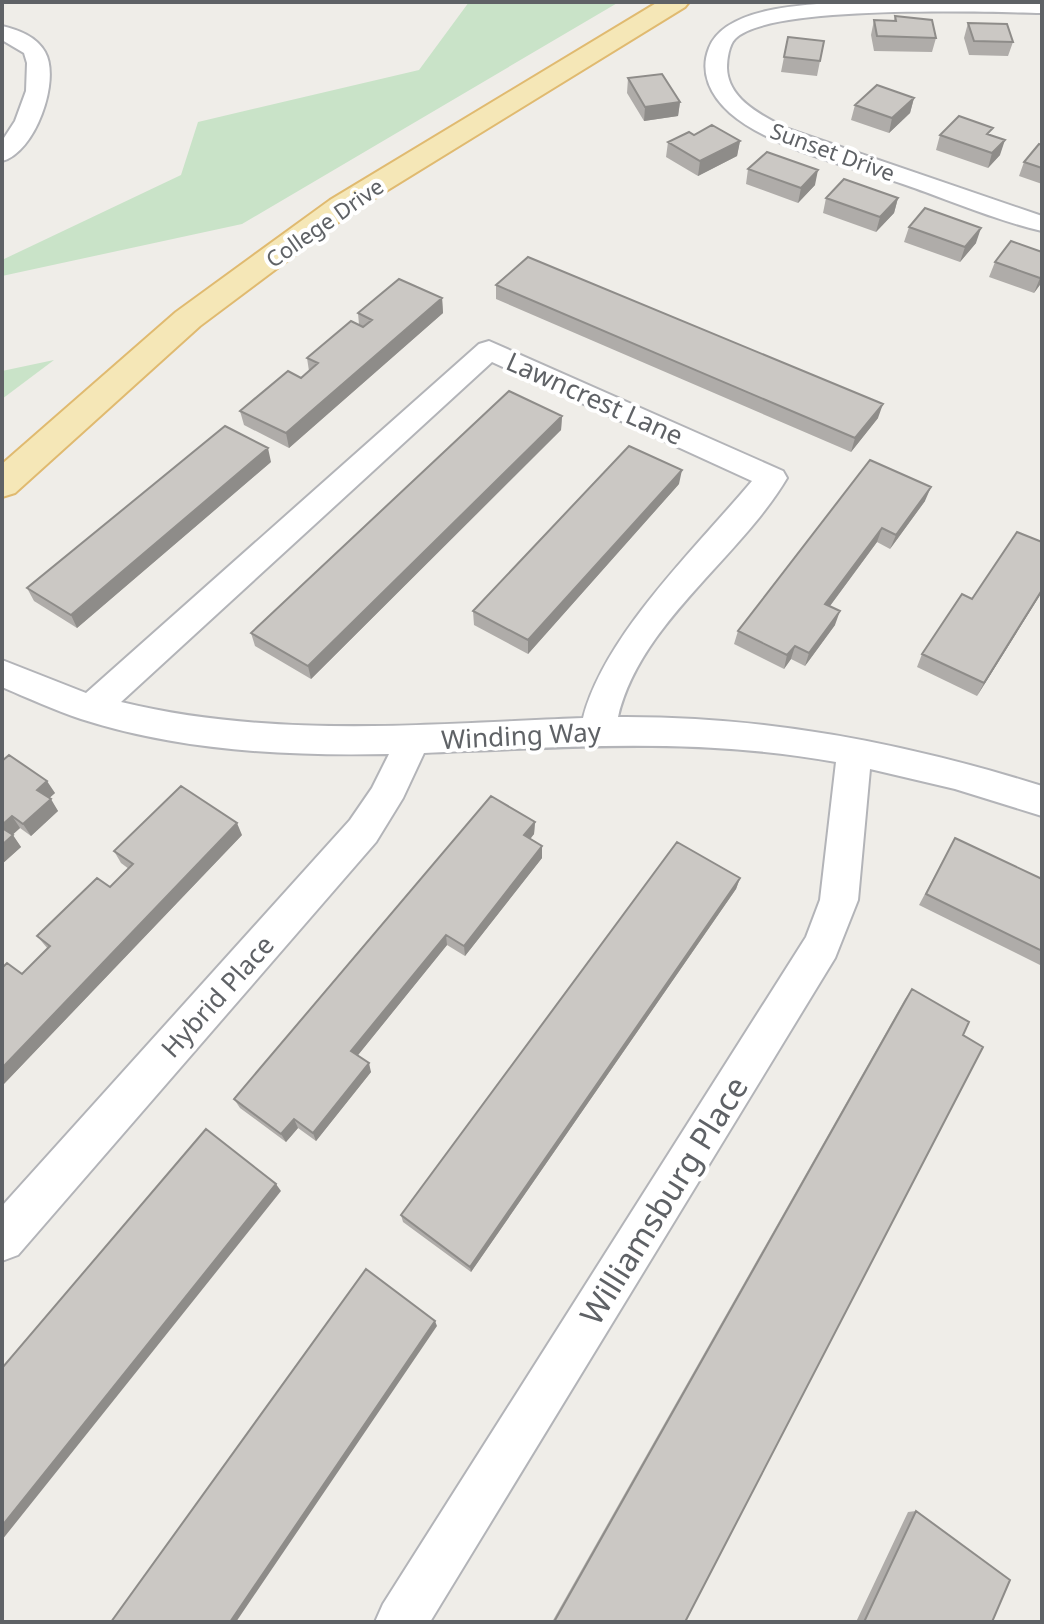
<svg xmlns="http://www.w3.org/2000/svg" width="1044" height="1624" font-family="'Noto Sans',sans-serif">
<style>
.green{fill:#c9e3c8}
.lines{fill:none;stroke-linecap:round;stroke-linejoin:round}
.minor-casing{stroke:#b3b4b8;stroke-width:4}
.major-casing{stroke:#e0ba70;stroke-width:4}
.minor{fill:#fff;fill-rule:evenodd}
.major{fill:#f5e7b7;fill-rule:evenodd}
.wall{fill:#afaca9}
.shaded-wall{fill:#8e8c89}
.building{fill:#cbc8c4;stroke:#8e8c89;stroke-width:2}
.labels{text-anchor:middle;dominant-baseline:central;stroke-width:8;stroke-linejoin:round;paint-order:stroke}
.far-street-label{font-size:22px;fill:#5f6266;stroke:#fff}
.street-label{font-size:26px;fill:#5f6266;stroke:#fff}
.near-street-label{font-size:32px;fill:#5f6266;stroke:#fff}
</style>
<rect width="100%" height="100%" fill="#efede8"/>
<path class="green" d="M469,2h150l-377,222 -240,52v-16l179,-85 17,-53 221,-52z
M54,360l-52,39v-28z"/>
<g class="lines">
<g class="minor-casing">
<path id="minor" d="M858,2h184v11c-53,-1 -275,-9 -307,26 -6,6 -8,20 -8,29 1,32 36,48 61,61l254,87v15c-47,-11 -93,-31 -139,-47 -51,-17 -133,-36 -173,-71 -19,-17 -31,-40 -21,-65 17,-44 109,-44 149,-46z
M2,26c16,4 34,10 43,26 16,28 -10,101 -43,109v-20l13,-20 11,-30 1,-28 -3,-10 -22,-13z
M489,341l294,130 4,7c-48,81 -147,145 -169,239 146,-1 284,25 424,69v30l-87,-27 -85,-20 -12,131 -23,58 -405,664h-55l8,-18 423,-667 14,-37 16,-138c-137,-25 -274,-15 -412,-9l-21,45 -27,44 -358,413 -16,6v-55l348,-386 22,-32 17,-34c-104,2 -208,-3 -308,-35 -27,-9 -53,-21 -79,-32v-27l84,33 393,-349zM492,362l260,119c-56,67 -147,153 -169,237 -154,6 -310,21 -462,-16z"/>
</g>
<g class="major-casing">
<path id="major" d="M658,2h31l-4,5 -333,205 -152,114 -185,167 -13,4v-33l174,-152 154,-112z"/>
</g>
<use href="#minor" class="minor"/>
<use href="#major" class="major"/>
</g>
<path class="wall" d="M895,16l41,22 -4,14 -58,-1 -3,-16 3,-15 20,1z
M968,23l45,19 -5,14 -39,-1 -5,-17z
M824,41l-7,35 -36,-4 3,-15z
M628,78l52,24 -2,14 -34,5 -17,-28z
M914,98l-4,15 -21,20 -38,-13 4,-15z
M694,135l46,6 -3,15 -39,20 -32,-19 2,-15z
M940,135h50l10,20 -12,13 -52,-18z
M1042,145v39l-23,-8 5,-14z
M748,169l67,16 -17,18 -52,-19z
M826,198h72l-4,15 -18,19 -53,-19z
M909,227l67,16 -16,19 -56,-20z
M1042,252v30l-8,11 -45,-16 6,-15z
M496,285l382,133 -27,34 -355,-153z
M442,298l1,15 -154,135 -45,-23 -4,-14 61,-33 8,-7 -2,-13 52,-33 -1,-12z
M562,416l-1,14 -250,249 -56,-33 -4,-13z
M870,460l55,41 -35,48 -13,-7 -47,64 5,19 -30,41 -14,-7 -7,10 -50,-25 4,-13z
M271,462l-194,166 -43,-27 -7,-13z
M679,484l-151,170 -54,-29 -1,-14z
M1042,592l-65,104 -60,-29 5,-13 50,-55z
M2,761l53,32 -6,5 9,13 -27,25 -11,-8 -8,7 9,12 -19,17z
M535,822l-1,12 -4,5 12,19 -77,98 -18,-11 -89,110 13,17 -55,69 -18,-13 -12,14 -46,-34 -6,-9z
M242,835l-240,251v-118l20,6 26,-25 -11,-13 73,-49 19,-18 -8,-6 -7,-12z
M955,838l87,41v87l-123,-61z
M740,878l-4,11 -265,383 -68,-50 -2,-7z
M912,989l-227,633h-133l353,-623z
M916,1511l76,111h-136l52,-110z"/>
<path class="shaded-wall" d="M914,98l-4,15 -21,20 3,-15z
M680,102l-2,14 -34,5 1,-14z
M1005,140l-5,15 -12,13 4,-15z
M740,141l-3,15 -39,20 2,-15z
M818,170l-3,15 -17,18 3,-15z
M898,198l-4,15 -18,19 4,-15z
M981,228l-5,15 -16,19 5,-15z
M1042,276v6l-8,11 6,-15z
M442,298l1,15 -154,135 -3,-15z
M883,404l-5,14 -27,34 4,-14z
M562,416l-1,14 -250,249 -3,-13z
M268,448l3,14 -194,166 -6,-13z
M682,470l-3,14 -151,170v-14z
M931,487l-6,14 -35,48 6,-14z
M882,528l-5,14 -56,76 4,-14z
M1042,590v2l-65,104 7,-13z
M840,611l-5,14 -30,41 4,-13z
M795,646l-4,13 -7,10 3,-14z
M47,781l8,12 -10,9 -8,-12z
M51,799l7,12 -27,25 -8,-12z
M12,816l8,12 -11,10 -7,-9v-4z
M535,822l-1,12 -10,13v-12z
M237,823l5,12 -240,251v-18z
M13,835l8,12 -19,17v-19z
M542,846v12l-77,98 -1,-10z
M740,878l-4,11 -265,383 -1,-5z
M446,935l1,10 -93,115 -3,-9z
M369,1063l2,9 -55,69 -3,-8z
M294,1119l4,9 -12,14 -5,-8z
M276,1184l5,7 -279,349v-14z
M435,1321l2,5 -201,296h-6z"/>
<path class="building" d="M895,16l37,4 4,18 -59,-2 -3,-16 22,1z
M968,23l39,1 6,18 -39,-1z
M788,37l36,4 -4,20 -36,-4z
M662,74l18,28 -35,5 -17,-29z
M877,85l37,13 -22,20 -37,-13z
M959,116l34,12 -6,6 18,6 -13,13 -52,-18z
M712,125l28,16 -40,20 -32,-19 21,-10 5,3z
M1039,144l3,1v23l-18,-6z
M767,152l51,18 -17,18 -53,-19z
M844,179l54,19 -18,19 -54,-19z
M925,208l56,20 -16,19 -56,-20z
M1011,241l31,11v24l-2,2 -45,-16z
M528,257l355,147 -28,34 -359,-153z
M399,279l43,19 -156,135 -46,-22 48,-40 13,7 17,-15 -11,-5 44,-37 12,6 9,-7 -14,-7z
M509,391l53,25 -254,250 -57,-33z
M225,426l43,22 -197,167 -44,-27z
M629,446l53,24 -154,170 -55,-29z
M870,460l61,27 -35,48 -14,-7 -57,76 15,7 -31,42 -14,-7 -8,9 -49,-24z
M1017,532l25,10v48l-58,93 -62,-29 40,-60 10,5z
M9,755l38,26 -10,9 14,9 -28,25 -11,-8 -10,9v-64z
M181,786l56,37 -235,245v-100l5,-5 15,11 28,-28 -13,-10 60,-58 13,9 23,-23 -19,-13z
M491,796l44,26 -11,13 18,11 -78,100 -18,-11 -95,116 18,12 -56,70 -19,-14 -13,15 -47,-35z
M2,828l11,7 -11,10z
M955,838l87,41v72l-116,-57z
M677,842l63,36 -270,389 -69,-52z
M912,989l57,33 -6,13 20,12 -298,575h-131z
M206,1129l70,55 -274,342v-158z
M366,1269l69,52 -205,301h-119z
M916,1511l94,69 -18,42h-128z"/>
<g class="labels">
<g class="far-street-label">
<text transform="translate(833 151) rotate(20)">Sunset Drive</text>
<text transform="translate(324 222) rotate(-35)">College Drive</text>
</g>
<g class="street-label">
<text transform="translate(595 398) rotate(24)">Lawncrest Lane</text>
<text transform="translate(521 735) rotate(-3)">Winding Way</text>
<text transform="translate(217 996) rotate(-48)">Hybrid Place</text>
</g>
<g class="near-street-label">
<text transform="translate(663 1200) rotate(-58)">Williamsburg Place</text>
</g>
</g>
<rect width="1044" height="1624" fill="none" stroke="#5f6266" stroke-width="8"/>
</svg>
